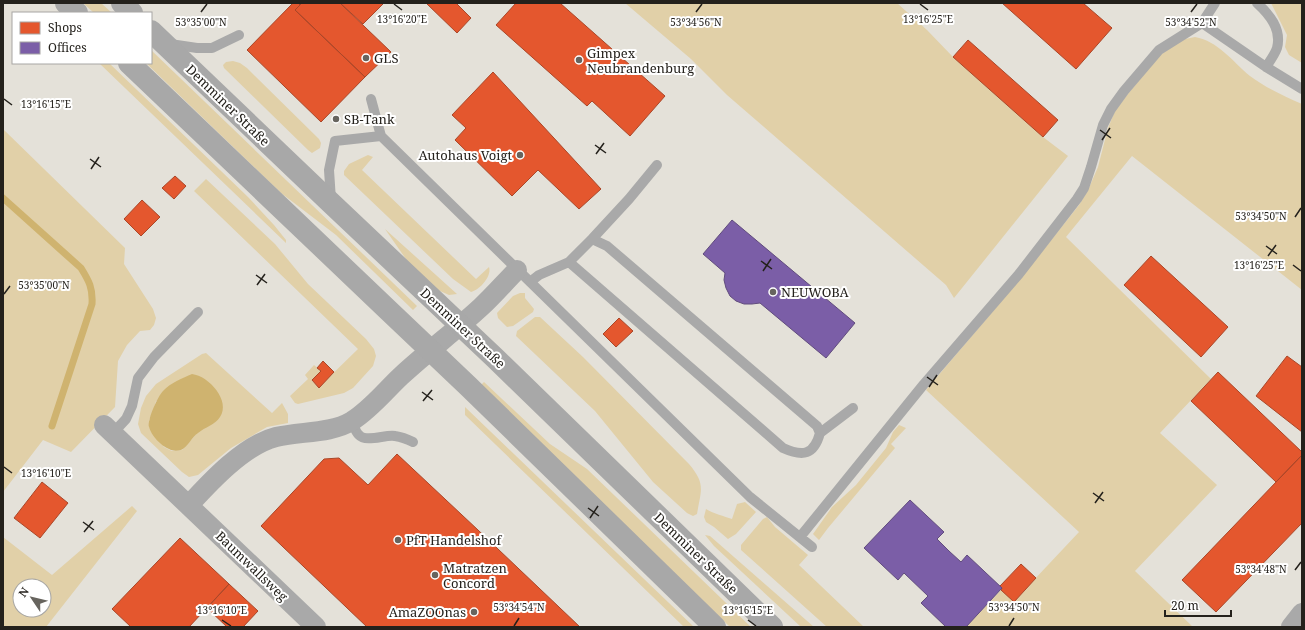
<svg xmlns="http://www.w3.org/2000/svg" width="1305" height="630" font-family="'Noto Serif',serif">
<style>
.green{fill:#e1d0a8;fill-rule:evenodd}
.water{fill:#cfb36f}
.shops{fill:#e4572e;stroke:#aa4729}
.offices{fill:#7b5ea7;stroke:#614c7d}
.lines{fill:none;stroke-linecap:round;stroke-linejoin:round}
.stream{stroke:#cfb36f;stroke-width:7}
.service{stroke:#a9a9a9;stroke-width:10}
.minor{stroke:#a9a9a9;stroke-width:20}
.secondary{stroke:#a8a8a8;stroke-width:22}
.ticks{fill:none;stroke:#24211c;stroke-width:1.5}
.poi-dot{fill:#67645e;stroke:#fff;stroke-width:1.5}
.labels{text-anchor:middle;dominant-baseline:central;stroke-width:4;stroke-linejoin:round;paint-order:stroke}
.poi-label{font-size:13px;fill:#24211c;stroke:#fff;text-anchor:start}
.street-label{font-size:13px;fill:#24211c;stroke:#fff}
.ticks-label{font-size:10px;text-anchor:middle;fill:#24211c;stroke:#fff;stroke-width:4;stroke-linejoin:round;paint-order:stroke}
</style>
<rect width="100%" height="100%" fill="#e4e1d9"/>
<path class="green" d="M83,3h18l11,10h-18z
M625,3h272l30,27 26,27 90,80 25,19 -114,142 -8,-13 -219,-190 -36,-36z
M1271,3h31v60l-13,-8 -4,-8 2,-12z
M1195,37c23,4 37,24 55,39 16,12 34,20 52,28v186l-170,-134 -66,81 145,142 -51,54 57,52 -82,86 58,56h-227l35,-37 13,11 65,-69 -153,-142 95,-112 58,-73 9,-15 10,-23 10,-39 7,-17 12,-16 33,-40 10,-7 15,-9z
M151,50l266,256 -4,4 -77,-75 -55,-42 -135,-130h5z
M233,61l7,2 7,5 72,71 2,4 -1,5 -8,5 -4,-3 -84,-82 -1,-3 3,-3z
M99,63h10l139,134 26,28 12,15v3z
M3,129l122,119 -1,16 29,45 3,9 -2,7 -4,5 -10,1 -13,14 -9,16 -3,46 -44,45 -28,-12 -40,52z
M368,155l5,2 -11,13 114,109 13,-12c3,9 -9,23 -18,25l-18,-13 -109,-104v-4l5,-7z
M206,179l69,65 33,40 58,55 8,10 2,7 -3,10 -20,22 -9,5 -46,11 -3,-1 -5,-7 18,-17 -3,-4 9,-10 7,6 -9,10 7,6 39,-38 -164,-158z
M385,229l72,65 -8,1 -11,-5 -30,-28z
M520,293h5v5l9,11 -1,3 -20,14 -6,1 -9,-9 -1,-5 16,-17z
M535,317h5l43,40 106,107c17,20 12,26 8,50l-4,2 -6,-3 -34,-31 -58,-71 -79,-75 1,-5z
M206,353l66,60 10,-10 6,11v9l-21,4 -36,21 -33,27 -9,2 -7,-5 -41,-39 -3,-9 3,-16 5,-12 10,-12 46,-30zM156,401l59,21 -16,9 -17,19 -10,1 -8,-4 -15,-20v-7l4,-8z
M484,382l66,62 37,25 164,158h-21l-250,-241z
M465,407l229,220h-10l-219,-212z
M899,425l7,3 -15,16 4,4 -67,80 -9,12 -6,-6 19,-27 24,-22 30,-37 7,-16z
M745,502l11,10 -20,22 -8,5 -14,-12 -8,-5 -2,-5 2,-8c8,5 18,7 26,10l5,-15z
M132,506l5,5 -91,116h-43v-90l49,38zM20,586h24v24h-24z
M767,517l8,10 33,28 -9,10 65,62h-37l-86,-77v-5l22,-26z
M705,535l5,1 104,91h-13l-87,-81z"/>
<path class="water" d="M192,374c17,2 39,27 28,43 -5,8 -15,10 -22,16 -6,4 -11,15 -17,17 -4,1 -9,1 -12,-1 -8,-3 -18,-14 -20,-22 -2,-7 9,-31 14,-36 7,-8 20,-13 29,-17z"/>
<path class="shops" d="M293,3h5l2,2 -5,5 70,67 -44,45 -74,-72z
M302,3h38l51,49 -26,25 -70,-67z
M340,3h44l-21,21z
M426,3h30l15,15 -14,15z
M516,3h44l105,93 -35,40 -38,-35 -5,5 -91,-81z
M1002,3h81l29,25 -36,41z
M968,40l90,80 -15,17 -90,-80z
M493,72l108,117 -22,20 -41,-39 -26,26 -57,-56 11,-12 -14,-13z
M175,176l11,10 -12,13 -12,-11z
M142,200l18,17 -19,19 -17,-17z
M1151,256l77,71 -27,30 -77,-72z
M619,318l14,13 -17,16 -13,-13z
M1287,356l15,11v65l-46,-36z
M323,361l11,11 -15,16 -7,-8 9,-9 -4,-3z
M1218,372l84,80v3l-26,27 -85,-81z
M397,454l81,76 102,97h-213l-106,-101 63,-67 15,-1 29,27z
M1302,455v68l-86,89 -34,-32z
M42,482l26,21 -28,35 -26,-20z
M180,538l49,46 -40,43h-58l-19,-18z
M1021,564l15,14 -22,24 -13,-12 1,-2 -2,-2z
M229,584l29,27 -15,16h-16l-20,-19z"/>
<path class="offices" d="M732,220l123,103 -29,35 -66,-55 -8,1h-8l-8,-3 -6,-5 -4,-8 -2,-8 1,-7 -22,-19z
M910,500l34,32 -7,7 12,12 12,11 6,-7 35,33 -36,39h-20l-25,-24 7,-7 -24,-23 -6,7 -34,-32z"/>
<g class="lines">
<path class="stream" d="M3,198l78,70c8,13 12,20 11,36l-40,122"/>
<path class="service" d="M1257,3c12,11 25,26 20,45 -2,6 -7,13 -11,19
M1202,23l64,44 36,22
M170,44l27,4h15l27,-13
M371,99l10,37 369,361 62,50
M331,200l-2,-30 6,-29 46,-5
M569,262l214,186c20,9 31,7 37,-15l-3,-7 -210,-180 -15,-7
M530,282l9,-7 30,-13 23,-23 37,-40 28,-34
M352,421c2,4 3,11 7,14 7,8 27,-1 36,1 7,1 12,3 18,6
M113,433l13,-14 6,-13 6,-28 16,-21 44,-45
M820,433l33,-25
M800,537l124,-153 95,-110 58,-75 7,-11 7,-21 12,-42 8,-16 13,-18 35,-41 43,-27 13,-20"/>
<path class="minor" d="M104,425l212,202
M189,505c21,-23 55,-60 87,-68 25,-6 54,-3 76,-16 19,-12 33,-30 49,-45 26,-24 54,-45 80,-69 13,-12 24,-25 36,-37
M1291,627l11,-14"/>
<path class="secondary" d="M66,3l11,10
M122,3l10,10
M151,31l180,172 164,155 277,269
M129,63l259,247 80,76 247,241"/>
</g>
<path class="ticks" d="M394,4l8,6M920,4l8,6M201,12l6,-8M696,12l6,-8M1191,12l6,-8M4,99l8,6M1100,130l11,8M1102,140l8,-12M595,145l11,8M596,154l8,-11M90,159l11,8M91,169l8,-12M1295,217l6,-9M1266,246l11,8M1268,256l8,-11M761,261l11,8M1293,265l8,6M763,271l8,-12M256,275l11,8M257,285l8,-11M4,294l6,-8M927,377l11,8M929,387l8,-12M422,392l11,8M423,401l9,-11M4,467l8,6M1093,493l11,8M1095,503l8,-11M588,508l11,8M590,518l8,-12M83,522l11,8M84,532l9,-11M1295,570l6,-8M222,620l9,6M748,620l8,6M514,626l5,-8M1009,626l5,-8"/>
<g class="poi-dot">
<circle cx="366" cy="58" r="4"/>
<circle cx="579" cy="60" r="4"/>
<circle cx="336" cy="119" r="4"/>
<circle cx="520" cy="155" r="4"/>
<circle cx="773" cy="292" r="4"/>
<circle cx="398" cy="540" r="4"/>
<circle cx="435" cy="575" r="4"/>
<circle cx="474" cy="612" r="4"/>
</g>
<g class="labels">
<g class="poi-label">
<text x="587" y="53">Gimpex<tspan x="587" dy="15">Neubrandenburg</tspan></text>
<text x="374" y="58">GLS</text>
<text x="344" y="119">SB-Tank</text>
<text x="512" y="155" text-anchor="end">Autohaus Voigt</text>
<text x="781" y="292">NEUWOBA</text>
<text x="406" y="540">PfT Handelshof</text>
<text x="443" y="568">Matratzen<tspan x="443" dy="15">Concord</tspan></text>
<text x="466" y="612" text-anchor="end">AmaZOOnas</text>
</g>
<g class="street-label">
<text transform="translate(228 105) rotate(44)">Demminer Straße</text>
<text transform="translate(463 328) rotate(43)">Demminer Straße</text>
<text transform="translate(696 553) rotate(44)">Demminer Straße</text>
<text transform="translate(252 566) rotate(44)">Baumwallsweg</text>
</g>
</g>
<g class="ticks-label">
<text x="402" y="23">13°16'20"E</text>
<text x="928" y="23">13°16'25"E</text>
<text x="201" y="26">53°35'00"N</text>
<text x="696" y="26">53°34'56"N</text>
<text x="1191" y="26">53°34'52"N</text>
<text x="46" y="108">13°16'15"E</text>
<text x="1261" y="220">53°34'50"N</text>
<text x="1259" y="269">13°16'25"E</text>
<text x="44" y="289">53°35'00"N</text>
<text x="46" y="477">13°16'10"E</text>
<text x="1261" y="573">53°34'48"N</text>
<text x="519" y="611">53°34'54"N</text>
<text x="1014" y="611">53°34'50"N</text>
<text x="222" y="614">13°16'10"E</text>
<text x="748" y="614">13°16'15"E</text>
</g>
<rect width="1305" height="630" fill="none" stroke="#24211c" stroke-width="8"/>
<rect x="12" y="12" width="140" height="52" fill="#ffffff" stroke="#a7a6a4"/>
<rect x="20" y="22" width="20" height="12" fill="#e4572e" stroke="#a7a6a4"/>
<text x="48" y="32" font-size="12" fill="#24211c">Shops</text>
<rect x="20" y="42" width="20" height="12" fill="#7b5ea7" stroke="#a7a6a4"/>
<text x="48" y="52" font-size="12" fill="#24211c">Offices</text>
<g transform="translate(32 598) rotate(305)"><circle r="19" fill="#ffffff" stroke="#a7a6a4"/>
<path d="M0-3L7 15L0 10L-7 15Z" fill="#67645e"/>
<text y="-6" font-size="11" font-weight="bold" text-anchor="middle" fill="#24211c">N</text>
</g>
<path d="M1165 610v6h66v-6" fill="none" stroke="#24211c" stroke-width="2"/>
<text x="1171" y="610" font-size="12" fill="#24211c" stroke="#ffffff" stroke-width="3" paint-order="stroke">20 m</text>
</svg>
